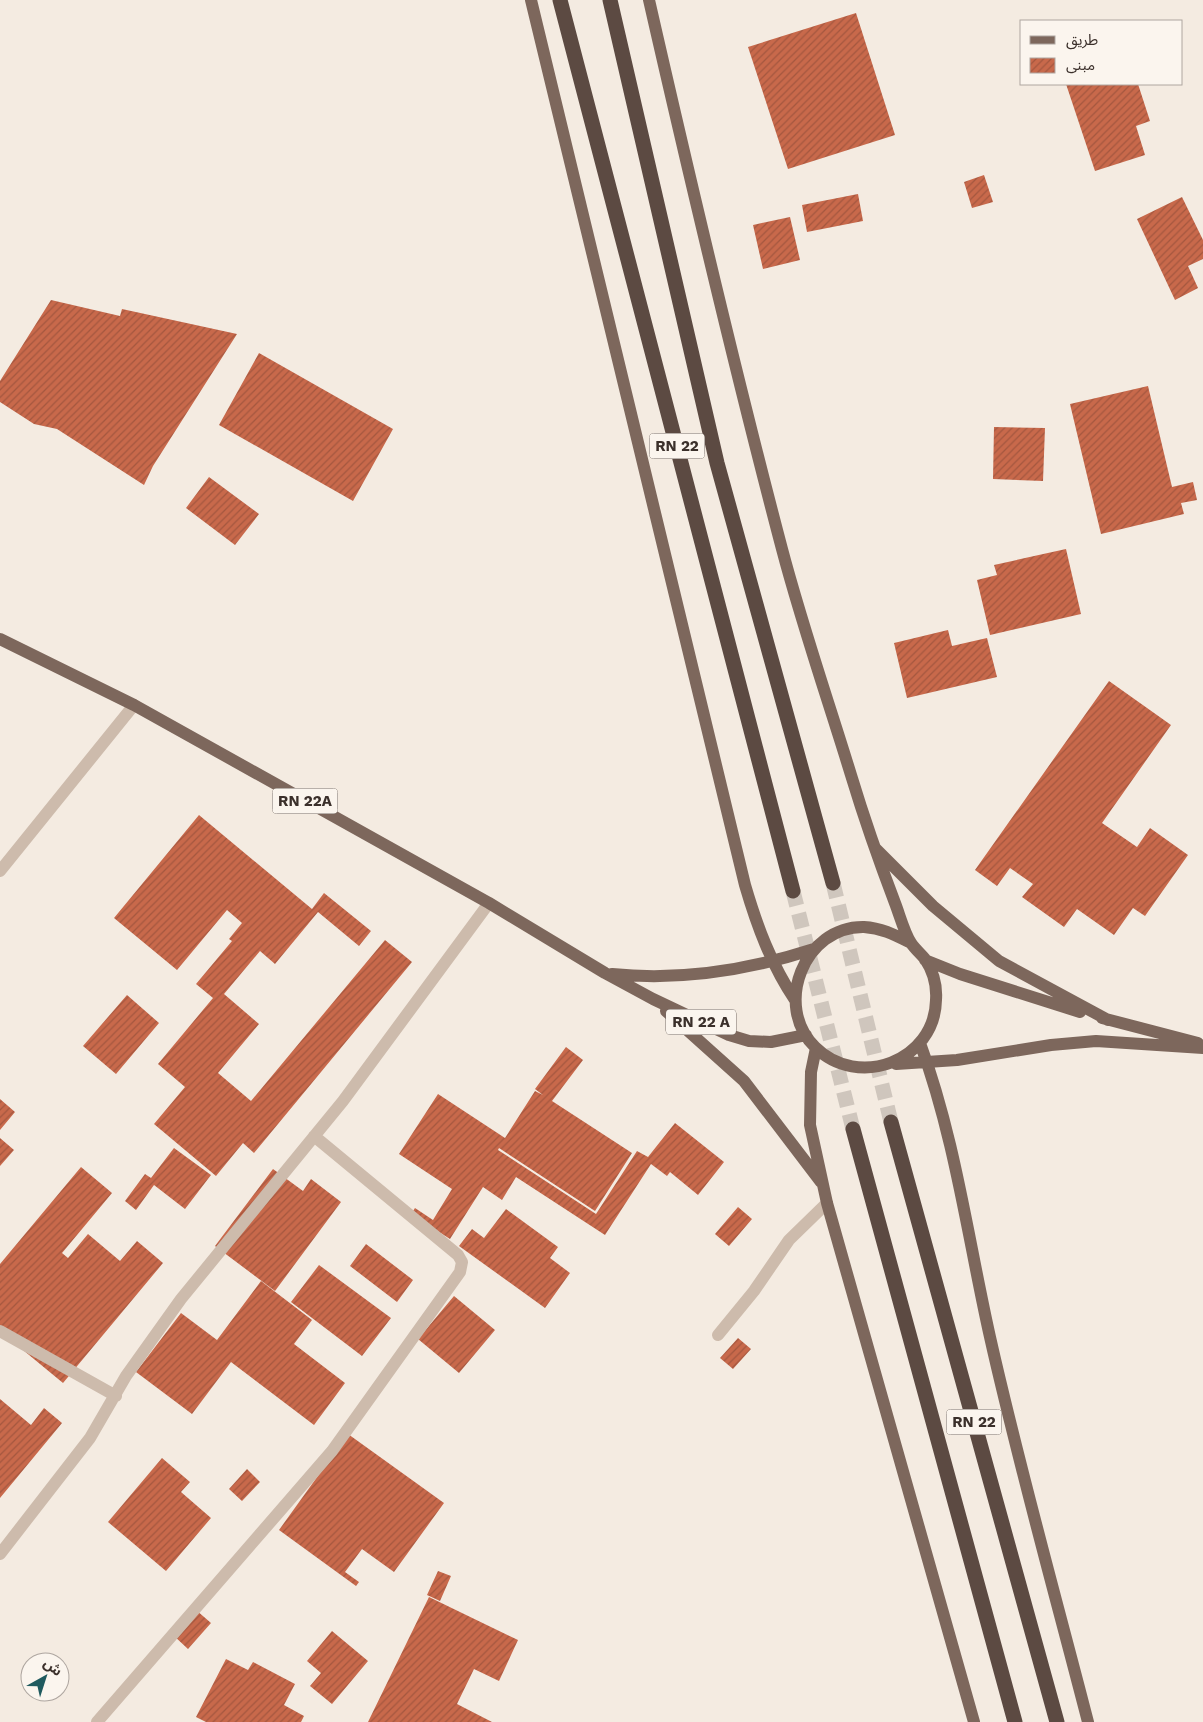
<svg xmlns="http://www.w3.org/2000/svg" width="1203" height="1722" font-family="'Work Sans','Noto Sans Arabic',sans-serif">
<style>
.building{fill:url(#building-hatch)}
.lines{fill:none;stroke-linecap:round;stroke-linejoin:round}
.highway-tunnel{stroke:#cfc6bd;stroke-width:15;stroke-dasharray:15 8;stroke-linecap:butt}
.minor{stroke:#cdbbac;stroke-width:12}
.major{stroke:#7d675c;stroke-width:12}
.highway{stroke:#5c4a42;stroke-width:15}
.labels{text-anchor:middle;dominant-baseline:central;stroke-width:4;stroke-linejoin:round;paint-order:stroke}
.shield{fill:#fbf5ee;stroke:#756b66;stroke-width:1}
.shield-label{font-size:15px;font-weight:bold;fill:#3b302b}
</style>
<defs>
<pattern id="building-hatch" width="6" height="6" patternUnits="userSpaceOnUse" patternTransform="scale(1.25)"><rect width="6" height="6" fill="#c8694b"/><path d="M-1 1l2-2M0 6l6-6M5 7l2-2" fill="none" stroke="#a4573f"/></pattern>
</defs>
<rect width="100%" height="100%" fill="#f4ebe1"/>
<path class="building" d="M856,13l39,122 -107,34 -40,-122z
M1066,84h72l12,37 -14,5 9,29 -50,16z
M984,175l9,27 -21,6 -8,-26z
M858,194l5,27 -56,11 -5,-27z
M1182,197l21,43v19l-15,7 10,22 -23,12 -38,-81z
M790,217l10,43 -37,9 -10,-44z
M51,300l69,16 2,-7 115,25 -84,132 -9,19 -87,-56 -23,-5 -34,-22v-21z
M259,353l134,76 -40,72 -134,-76z
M1148,386l24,101 21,-5 4,18 -16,3 3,11 -83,20 -31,-130z
M994,427l51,1 -2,53 -50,-2z
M209,477l50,37 -24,31 -49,-37z
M1066,549l15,65 -91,21 -13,-55 20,-5 -3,-10z
M948,630l4,16 35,-8 10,39 -90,21 -13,-55z
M1109,681l62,44 -69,98 35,24 13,-19 38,27 -43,61 -12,-8 -19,27 -37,-26 -13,18 -42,-30 11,-13 -23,-16 -13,18 -22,-16z
M199,815l113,94 12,-16 47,38 -12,15 -41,-34 -43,52 -15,-13 -36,43 35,30 -41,49 33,28 134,-161 27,22 -158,191 -11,-10 -27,33 -62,-52 31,-37 -27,-23 55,-66 -17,-14 36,-43 -3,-2 13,-16 -15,-13 -50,60 -63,-52z
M127,995l32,28 -43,51 -33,-28z
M566,1047l17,13 -31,41 80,52 -37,58 -96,-63 -1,2 98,64 41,-63 11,6 27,-34 49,39 -26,33 -28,-23 -3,4 -16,-12 -46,71 -89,-58 -14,23 -19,-13 -33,52 -39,-25 4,-6 18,12 19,-31 -53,-35 39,-60 67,44 30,-47 8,4 -8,-6z
M0,1099l15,13 -15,18z
M0,1138l14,12 -14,16z
M174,1148l37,27 -26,34 -31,-24 -18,25 -11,-9 20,-27 6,4z
M81,1167l31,26 -50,60 6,5 20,-24 32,27 17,-20 26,22 -100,120 -63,-52v-67z
M273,1169l30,22 8,-12 30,23 -66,89 -60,-45z
M738,1207l14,12 -23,27 -14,-12z
M506,1209l52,38 -8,11 20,15 -25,35 -86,-62 13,-17 12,9z
M366,1244l47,36 -16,22 -47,-36z
M319,1265l72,53 -29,38 -71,-54z
M261,1281l51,39 -18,24 51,39 -31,42 -83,-63 -39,52 -56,-42 45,-59 36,27z
M454,1296l41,34 -36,43 -41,-34z
M738,1338l13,11 -18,20 -13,-11z
M0,1399l31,26 13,-17 18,15 -62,75z
M348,1434l96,69 -50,69 -32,-23 -17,23 14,10 -3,4 -77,-56z
M162,1458l28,24 -9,10 30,26 -45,53 -58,-49z
M247,1469l13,13 -18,19 -13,-12z
M438,1571l13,5 -11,25 -13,-6z
M429,1597l89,43 -19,41 -25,-12 -17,35 35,18h-124z
M196,1610l15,13 -23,26 -15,-14z
M332,1631l36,30 -36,43 -22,-18 11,-13 -14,-12z
M226,1659l22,11 5,-8 42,22 -11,21 20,11 -3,6h-95l-10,-5z"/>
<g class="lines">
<path class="highway-tunnel" d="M833,883l58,239
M793,891l60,238"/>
<path class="minor" d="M0,871l134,-166
M0,1331l116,65
M718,1335l36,-44 35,-51 38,-37
M0,1554l90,-116 36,-62 55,-77 162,-198 146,-198
M97,1722l235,-271 128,-179 2,-10 -4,-7 -144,-119"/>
<path class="major" d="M531,0l214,885c12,41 26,79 50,115
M649,0c42,184 85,367 133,549 20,76 46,151 69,226 13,43 28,86 44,128 5,13 9,29 16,40 4,6 10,11 14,16 8,12 12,27 11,41 -1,61 -78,90 -121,47 -42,-41 -11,-121 49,-120 18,1 31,8 47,16
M0,639l134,66 355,198 116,70 48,26 76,36 20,6 22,1 35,-7
M876,849l57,57 66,55 109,59
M925,960l35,14 120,38
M612,974c68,7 137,-4 202,-25
M666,1011l78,70 77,101
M1102,1018l96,25
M920,1043c35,95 48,196 70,294 29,129 65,257 98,385
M816,1048l-5,24 -1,53 17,78 147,519
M896,1064l61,-4 94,-15 45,-4 107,7"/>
<path class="highway" d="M560,0l233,891
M610,0l107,463 116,420
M891,1122l166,600
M853,1129l162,593"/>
</g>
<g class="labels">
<g class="shield">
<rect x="649.5" y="433.5" width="55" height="25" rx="4"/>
<rect x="272.5" y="788.5" width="65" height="25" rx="4"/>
<rect x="666" y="1009.5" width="70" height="25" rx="4"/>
<rect x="946.5" y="1409.5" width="55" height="25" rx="4"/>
</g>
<g class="shield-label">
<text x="677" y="446">RN 22</text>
<text x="305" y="801">RN 22A</text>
<text x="701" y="1022">RN 22 A</text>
<text x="974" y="1422">RN 22</text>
</g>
</g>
<rect x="1020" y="20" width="162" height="65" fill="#fbf5ee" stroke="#aea6a0"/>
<rect x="1030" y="36" width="25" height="8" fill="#7d675c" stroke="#aea6a0"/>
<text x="1066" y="45" font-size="15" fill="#3b302b">طريق</text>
<rect x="1030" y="58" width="25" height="15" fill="url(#building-hatch)" stroke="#aea6a0"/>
<text x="1066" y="70" font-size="15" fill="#3b302b">مبنى</text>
<g transform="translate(45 1677) rotate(39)"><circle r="24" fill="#fbf5ee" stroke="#aea6a0"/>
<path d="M0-4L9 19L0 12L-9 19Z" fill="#1f5a5e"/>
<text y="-8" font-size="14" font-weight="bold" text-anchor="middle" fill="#3b302b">ش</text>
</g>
</svg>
